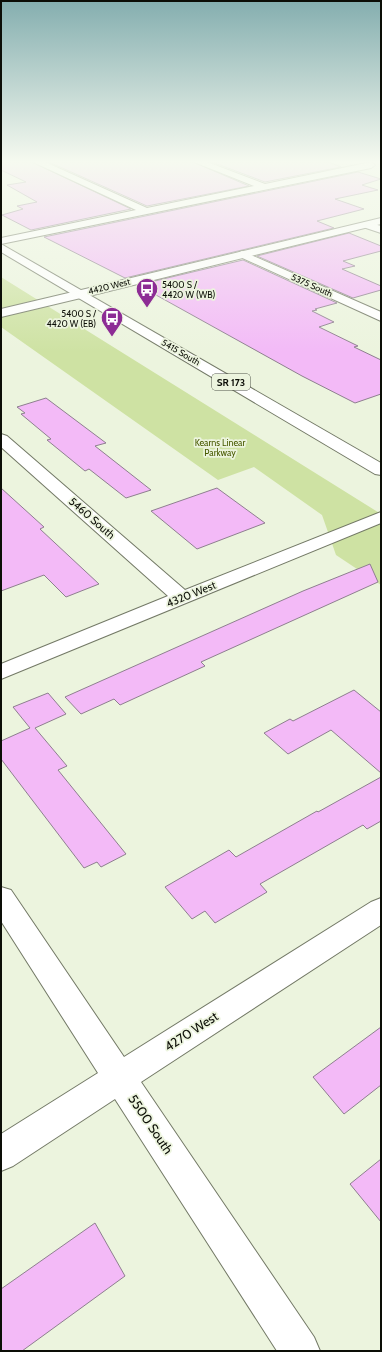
<svg xmlns="http://www.w3.org/2000/svg" width="382" height="1352" font-family="Cabin,sans-serif">
<style>
.green{fill:#cee2a3}
.building{fill:#f3baf7;stroke:#8e7f8f}
.lines{fill:none;stroke-linecap:round;stroke-linejoin:round}
.street-casing{stroke:#737966;stroke-width:2}
.secondary-casing{stroke:#737966;stroke-width:2}
.primary-casing{stroke:#737966;stroke-width:2}
.street{fill:#fff;fill-rule:evenodd}
.secondary{fill:#fff;fill-rule:evenodd}
.primary{fill:#fff;fill-rule:evenodd}
.labels{text-anchor:middle;dominant-baseline:central;stroke-width:3.5;stroke-linejoin:round;paint-order:stroke}
.far-poi-label{font-size:9px;fill:#0c0e07;stroke:#ecf4de;text-anchor:start}
.far-street-label{font-size:9px;fill:#0c0e07;stroke:#ecf4de}
.far-park-label{font-size:9px;fill:#485a00;stroke:#ecf4de}
.shield{fill:#ecf4de;stroke:#4f5348;stroke-width:1}
.shield-label{font-size:10px;font-weight:bold;fill:#0c0e07}
.street-label{font-size:11px;fill:#0c0e07;stroke:#ecf4de}
.near-street-label{font-size:13px;fill:#0c0e07;stroke:#ecf4de}
</style>
<rect width="100%" height="100%" fill="#ecf4de"/>
<path class="green" d="M1,277l380,237v71l-45,-30 -14,-40 -68,-48 -36,13 -217,-153z"/>
<path class="building" d="M1,162h31l99,47 -100,21 -29,-15 21,-6 -6,-3 20,-4 -30,-17 19,-3 -25,-12z
M49,162h144l56,24 -102,20z
M212,162h116l13,5 -76,15z
M358,172l23,7 -19,6 16,5 -43,9 29,10 -47,12 17,7 -209,50 -81,-41z
M349,233l32,13v5l-38,10 12,5 -13,3 39,17v4l-28,8 -96,-42z
M243,260l94,43 -22,6 2,1 -5,1 22,11 -15,5 39,19 -4,1 27,13v34l-26,9 -53,-27 -164,-91z
M46,398l60,45 -11,3 56,44 -25,8 -37,-29 -4,2 -38,-31 4,-1 -30,-25 4,-1 -8,-6z
M1,488l43,39 -4,2 59,55 -33,13 -22,-22 -43,16z
M217,488l48,35 -68,26 -46,-38z
M370,564l8,18 -177,80 4,4 -85,39 -6,-6 -33,15 -16,-17 238,-106z
M354,690l27,22v61l-50,-43 -43,24 -24,-21 26,-14 3,2z
M48,693l18,21 -31,14 32,38 -9,4 68,84 -25,13 -4,-5 -13,6 -83,-109v-18l29,-13 -17,-21z
M381,777v44l-14,8 -4,-4 -103,59 7,8 -52,31 -10,-12 -13,8 -27,-32 64,-37 7,7 81,-46 1,1z
M381,1027v58l-37,29 -31,-37z
M381,1159v63l-31,-38z
M95,1223l30,53 -103,75h-21v-62z"/>
<g class="lines">
<g class="street-casing">
<path id="street" d="M33,162h12l102,46 107,-22 -60,-24h13l58,22 106,-22 4,3 -4,3 -370,76v-6l135,-28z
M367,222l14,4v7l-18,-6 -1,-2 1,-2z
M242,251l139,61v9l-143,-65 -2,-2z
M81,290l4,1 2,3 -2,3 -84,20v-8z
M1,434l6,2 178,154 196,-78v11l-380,156v-15l167,-68 -167,-149z
M1,887l10,3 113,167 247,-155 10,-4v27l-240,157 173,255 6,14h-43l-162,-252 -102,67 -12,5v-37l97,-61 -97,-152z"/>
</g>
<g class="secondary-casing">
<path id="secondary" d="M381,218v6l-300,74 -4,-1 -2,-3 2,-3z"/>
</g>
<g class="primary-casing">
<path id="primary" d="M1,244l380,219v12l-6,-1 -374,-222z"/>
</g>
<use href="#street" class="street"/>
<use href="#secondary" class="secondary"/>
<use href="#primary" class="primary"/>
</g>
<linearGradient id="sky" x2="0" y2="1"><stop stop-color="#84aeaf"/><stop offset="0.46" stop-color="#f6faf0"/><stop offset="1" stop-color="#f6faf0" stop-opacity="0"/></linearGradient>
<rect width="382" height="352" fill="url(#sky)"/>
<defs>
<g id="bus-pin" transform="scale(1.15)"><path d="M0 17L-7.5 6A9.5 9.5 0 1 1 7.5 6Z" fill="#8d2c95" stroke="#ecf4de"/><path d="M-5-6H5V4H4V6H2V4H-2V6H-4V4H-5ZM-3.5-4V0h7V-4ZM-3.5 1.2v1.5H-2V1.2ZM2 1.2v1.5H3.5V1.2Z" fill="#fff"/></g>
</defs>
<g fill-rule="evenodd">
<use href="#bus-pin" x="147" y="289"/>
<use href="#bus-pin" x="112" y="318"/>
</g>
<g class="labels">
<g class="far-poi-label">
<text x="162" y="284">5400 S /<tspan x="162" dy="10">4420 W (WB)</tspan></text>
<text x="96" y="313" text-anchor="end">5400 S /<tspan x="96" dy="10">4420 W (EB)</tspan></text>
</g>
<g class="far-street-label">
<text transform="translate(312 285) rotate(24)">5375 South</text>
<text transform="translate(109 286) rotate(-14)">4420 West</text>
<text transform="translate(181 352) rotate(30)">5415 South</text>
</g>
<g class="far-park-label">
<text x="220" y="442">Kearns Linear<tspan x="220" dy="10">Parkway</tspan></text>
</g>
<rect class="shield" x="212" y="374" width="38" height="16" rx="3"/>
<g class="shield-label">
<text x="231" y="382">SR 173</text>
</g>
<g class="street-label">
<text transform="translate(92 518) rotate(41)">5460 South</text>
<text transform="translate(191 594) rotate(-22)">4320 West</text>
</g>
<g class="near-street-label">
<text transform="translate(191 1031) rotate(-33)">4270 West</text>
<text transform="translate(151 1124) rotate(56)">5500 South</text>
</g>
</g>
<rect width="382" height="1352" fill="none" stroke="#0c0e07" stroke-width="4"/>
</svg>
